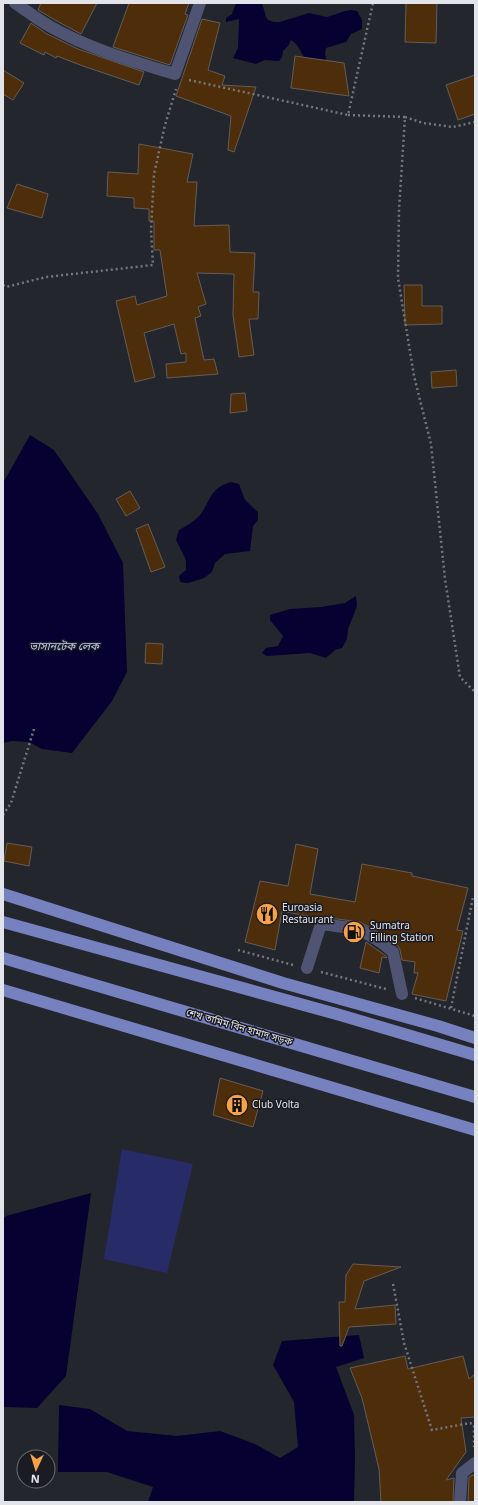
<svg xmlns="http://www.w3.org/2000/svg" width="478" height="1505" font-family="Georgia,'Noto Sans Bengali',serif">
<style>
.green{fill:#272b68}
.water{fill:#060130}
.building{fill:#4e2d0a;stroke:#645d57}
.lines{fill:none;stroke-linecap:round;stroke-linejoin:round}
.path{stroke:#75777d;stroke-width:2.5;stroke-dasharray:2 3;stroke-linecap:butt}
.minor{stroke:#4f5473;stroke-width:12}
.major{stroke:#7681bf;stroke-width:12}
.labels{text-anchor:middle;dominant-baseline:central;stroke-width:3;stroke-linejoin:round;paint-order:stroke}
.poi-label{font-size:10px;fill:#e3e4e9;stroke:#1b1c23;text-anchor:start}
.street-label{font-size:10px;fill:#e3e4e9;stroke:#1b1c23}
.water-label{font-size:11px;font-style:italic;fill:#bdc6ee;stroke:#1b1c23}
</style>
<rect width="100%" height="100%" fill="#24262d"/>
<path class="green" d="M122,1149l71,15 -26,109 -63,-14z"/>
<path class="water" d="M236,3h26l4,14 2,3 6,2h6l29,-9 18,4 18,-6 6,-1 6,1 5,9v9l-11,5 -5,8 -20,6 -1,6 1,4 -4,8h-13c-6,-8 -9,-21 -18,-26l-3,6 -5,5 -1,6 -3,4 -14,-1 -9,4 -23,-6 5,-10 1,-29 -13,3v-4l6,-4z
M30,435l24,15 44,64 25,49 4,109 -15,29 -40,52 -30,-4 -13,-7 -17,-1 -9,2v-260z
M231,482l8,2 6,16 13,12v8l-5,6 -3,25 -25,3 -10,9 -3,9 -8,6 -16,5 -8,-1 -1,-6 7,-6v-10l-10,-20 3,-10c7,-4 15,-8 21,-15 11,-15 10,-27 31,-33z
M356,596l1,10 -9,23 -1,10 -5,9 -7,2 -9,8 -16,-5 -43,3 -5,-3 4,-5 12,-2 5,-10 -13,-16v-5l20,-6 31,-2 24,-4z
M91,1193l-25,183 -29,32 -34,-1v-188l3,-3z
M359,1335l5,23 -28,9 18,48 1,43 -1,44h-206l5,-15 -46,-15h-49l1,-67 31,4 37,22 50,5 43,-5 35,13 25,14 18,-11 -4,-45 -21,-37 9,-24z"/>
<path class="building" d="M41,3h56l-16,31 -26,-14 -17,-10z
M129,3h60l-4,11 3,1 -18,50 -57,-18z
M406,3h31l-1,40 -31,-1z
M202,19l18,4 -12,47 17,6 -3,9 34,2 -22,65 -6,-2 3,-34 -55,-20z
M31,23l16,11 31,15 66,23 -5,13 -56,-19 -26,-10 -1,2 -11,-6 -1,3 -24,-12z
M295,56l49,7 5,33 -58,-8z
M3,70l21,13 -11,17 -10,-6z
M475,75v39l-17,6 -12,-35z
M139,144l54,10 -6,28h10l-3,44 35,-1 1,27 25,1 -2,39h6l-1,27h-9l5,36 -15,2 -6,-42 1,-41 -37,-1 9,31 -8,3 3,9 -6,2 9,42 10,-1 4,15 -51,4 -1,-14 20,-2v-9l-5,1 -7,-30 -30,9 11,44 -20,5 -19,-81 19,-5 2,9 30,-9 -7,-46h-6v-29h-5v-12l-15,-1v-10l-27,-2 1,-24 30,2z
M17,184l31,10 -6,24 -35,-10z
M404,285h18v21h20v18l-37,1z
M456,370l1,16 -25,2 -1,-16z
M245,393l2,18 -17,2 1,-19z
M130,491l10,17 -14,8 -10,-17z
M148,524l17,43 -14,5 -15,-43z
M146,643l17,1 -1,20 -17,-1z
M7,843l25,4 -3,19 -25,-5z
M296,844l22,5 -8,45 45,8 7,-38 50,9v3l56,12 -11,42 6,1 -17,70 -34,-7 6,-21h-4l1,-11 -13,-2 -2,-10 -2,-4 -13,-10 -25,-14 -38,-5 -5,1 -35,-7 -7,39 -30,-8 15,-61 28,5z
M366,942l20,14 1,2 -5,-1 -3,16 -19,-5z
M220,1078l43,13 -10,36 -40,-12z
M353,1264l48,3 -37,14 -9,28 40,-4 1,19 -47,3 -7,19h-2l-1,-44h6l1,-27z
M405,1356l3,13 55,-13 6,23 6,-5v43l-14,1 5,34 -20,28 8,-2 -1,24h-72l-2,-33 -17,-71 -12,-30z
M475,1474v28h-7l1,-25z"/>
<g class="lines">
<path class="path" d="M189,80l159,35 25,-112
M348,115l57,2 -6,93 -1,68 16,98 17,68 14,135 15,98 15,15
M405,117l18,6 30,4 22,-5
M3,285l3,2 40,-10 107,-12 -2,-35 3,-56 11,-49 11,-36
M3,815l8,-12 23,-74
M238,950l55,15
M321,972l65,17
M415,998l60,18
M451,1008l22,-111h2
M393,1284l11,59 28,87 38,-7 4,2v22"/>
<path class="minor" d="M15,3c12,8 23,17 36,24 39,22 81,34 124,47l25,-71
M307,968l14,-44 38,5 22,13 12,10 9,42
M460,1502l2,-29 13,-10"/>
<path class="major" d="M3,894l280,89 155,43 37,12
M3,922l337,93 135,40
M3,958l472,139
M3,990l472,140"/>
</g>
<defs>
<g id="restaurant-disc" transform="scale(1.15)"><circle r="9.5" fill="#f7a149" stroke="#1b1c23"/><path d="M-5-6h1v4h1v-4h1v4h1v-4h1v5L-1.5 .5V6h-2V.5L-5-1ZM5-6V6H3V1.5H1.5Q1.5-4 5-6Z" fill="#111"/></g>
<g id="fuel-disc" transform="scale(1.15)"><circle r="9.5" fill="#f7a149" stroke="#1b1c23"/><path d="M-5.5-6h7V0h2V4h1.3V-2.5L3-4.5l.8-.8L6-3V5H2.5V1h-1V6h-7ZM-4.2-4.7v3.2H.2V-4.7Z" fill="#111"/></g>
<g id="building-disc" transform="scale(1.15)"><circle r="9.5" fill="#f7a149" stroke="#1b1c23"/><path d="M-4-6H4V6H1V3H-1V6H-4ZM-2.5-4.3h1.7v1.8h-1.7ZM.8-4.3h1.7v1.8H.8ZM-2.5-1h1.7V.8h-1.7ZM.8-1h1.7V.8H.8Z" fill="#111"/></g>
</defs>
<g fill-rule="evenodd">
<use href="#restaurant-disc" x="267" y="914"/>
<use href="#fuel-disc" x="354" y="932"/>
<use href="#building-disc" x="237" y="1105"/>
</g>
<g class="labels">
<g class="poi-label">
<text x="282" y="908">Euroasia<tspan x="282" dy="12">Restaurant</tspan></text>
<text x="370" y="926">Sumatra<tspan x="370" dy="12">Filling Station</tspan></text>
<text x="252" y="1105">Club Volta</text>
</g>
<g class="street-label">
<text transform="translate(239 1028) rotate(16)">শেখ তামিম বিন হামাদ সড়ক</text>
</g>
<g class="water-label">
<text x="64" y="647">ভাসানটেক লেক</text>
</g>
</g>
<rect width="478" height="1505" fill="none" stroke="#e3e4e9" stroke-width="8"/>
<g transform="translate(36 1469) rotate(184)"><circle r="19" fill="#1b1c23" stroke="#6b6c72"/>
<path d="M0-3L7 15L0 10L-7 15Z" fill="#f7a149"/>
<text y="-6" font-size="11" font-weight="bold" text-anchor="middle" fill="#e3e4e9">N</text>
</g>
</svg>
